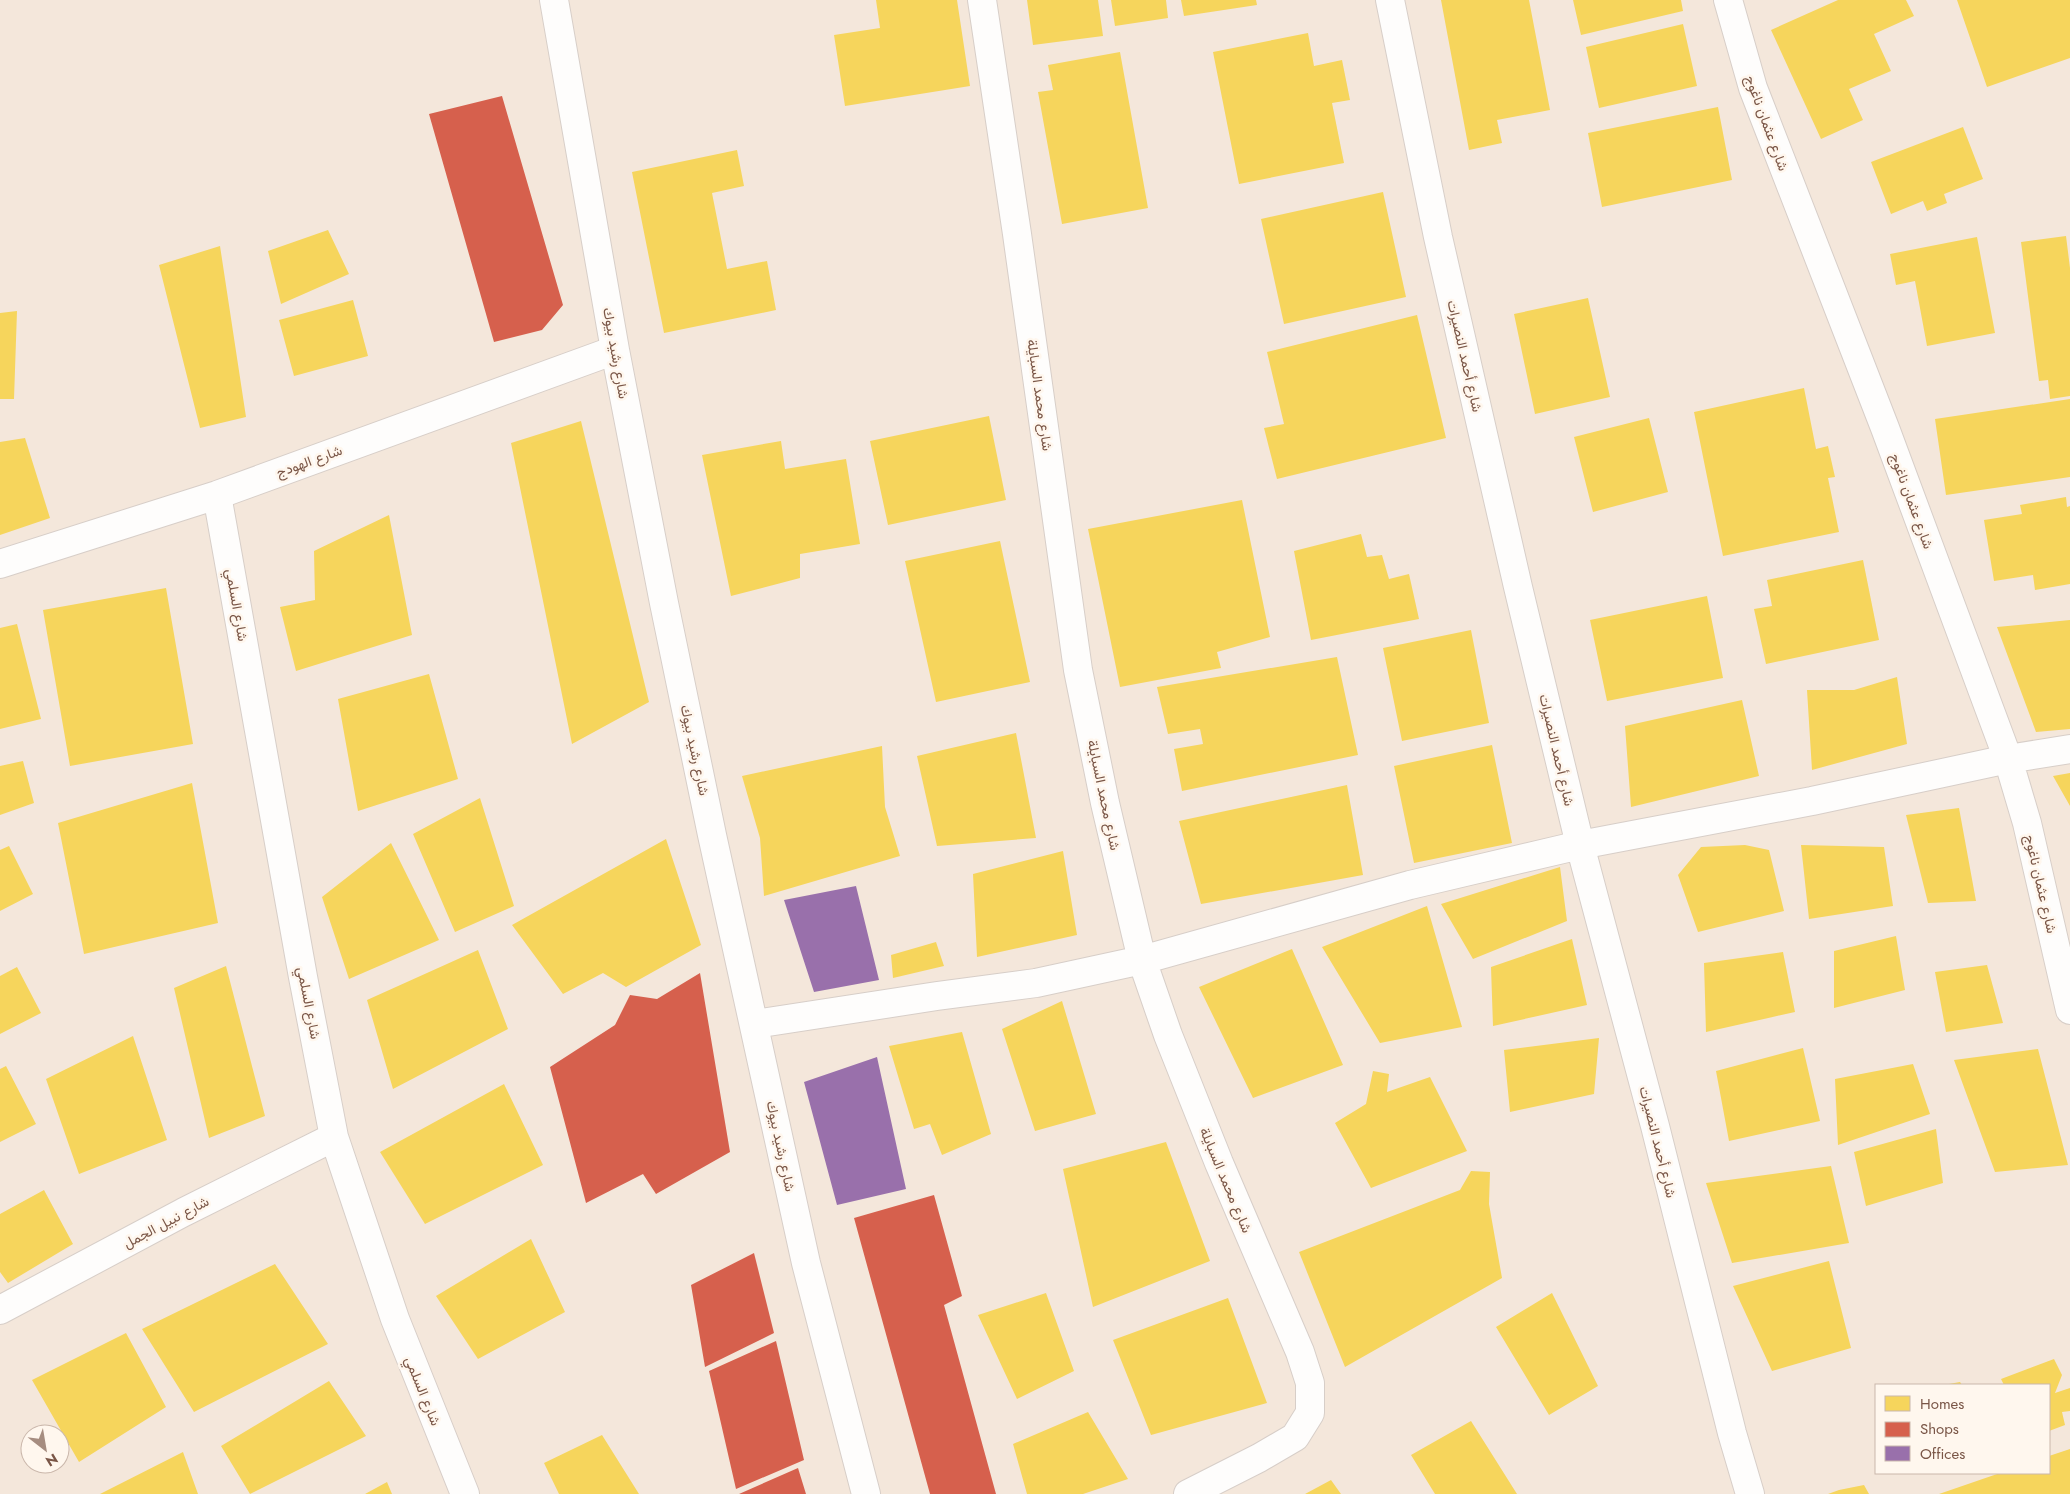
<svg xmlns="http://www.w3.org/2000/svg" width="2070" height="1494" font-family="Jost,Vazirmatn,sans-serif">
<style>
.residential{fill:#f4e7db;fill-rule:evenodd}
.homes{fill:#f6d55c}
.shops{fill:#d6604d}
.offices{fill:#9970ab}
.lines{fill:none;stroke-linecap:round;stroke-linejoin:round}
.minor-casing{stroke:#d7cec8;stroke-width:30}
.minor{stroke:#fefdfc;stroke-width:28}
.labels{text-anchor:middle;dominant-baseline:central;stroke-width:5;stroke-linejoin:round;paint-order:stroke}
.street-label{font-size:14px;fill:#7a5647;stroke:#fff7ee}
</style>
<rect width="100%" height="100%" fill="#f8f2eb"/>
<path class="residential" d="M0,0h2070v1494h-2070zM1876,1385h173v88h-173zM30,1434h30v30h-30z"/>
<path class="homes" d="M876,0h81l13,86 -125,20 -11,-71 46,-7z
M1027,0h71l5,36 -70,9z
M1111,0h55l2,18 -53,8z
M1181,0h75l1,5 -73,11z
M1441,0h88l21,110 -53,10 5,23 -33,7z
M1573,0h108l2,11 -102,24z
M1838,0h68l8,16 -40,18 17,37 -42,18 14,31 -42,19 -50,-109z
M1957,0h113v58l-83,29z
M1683,24l14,62 -98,22 -13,-61z
M1308,33l6,33 28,-6 8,40 -18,3 12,60 -105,21 -26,-132z
M1120,52l28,156 -86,16 -24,-132 15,-2 -5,-25z
M1718,107l14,73 -130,27 -14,-74z
M1963,127l20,52 -39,15 3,9 -20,8 -4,-10 -32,13 -20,-52z
M737,150l7,36 -32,7 15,76 40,-8 9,49 -112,23 -32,-161z
M1383,192l23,105 -122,27 -23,-105z
M328,230l21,44 -68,30 -13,-53z
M2066,236l4,32v128l-20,3 -2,-19 -9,1 -18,-139z
M1977,237l18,96 -68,13 -12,-65 -19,4 -6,-31z
M220,246l26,171 -46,11 -41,-163z
M1588,298l22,99 -75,17 -21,-100z
M353,300l15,56 -74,20 -15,-56z
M17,311l-3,88h-14v-86z
M1417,315l29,123 -169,41 -13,-51 20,-4 -17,-72z
M1804,388l12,61 12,-3 7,31 -7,1 11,54 -116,24 -29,-144z
M2070,399v78l-124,18 -11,-76z
M989,416l17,84 -118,25 -18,-84z
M1649,418l19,74 -75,20 -19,-75z
M581,421l68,281 -77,42 -61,-301z
M25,438l25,80 -50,17v-93z
M781,441l4,28 61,-10 14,85 -60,10v24l-69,18 -29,-141z
M2066,497l1,10 3,-1v78l-35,6 -2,-15 -39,6 -10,-61 38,-6 -2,-9z
M1242,500l28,137 -53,15 4,16 -101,19 -32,-158z
M389,515l23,120 -116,36 -16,-64 35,-7 -1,-49z
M1361,534l6,23 15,-2 7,24 20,-5 10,45 -108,21 -17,-89z
M1000,541l30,141 -94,20 -31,-141z
M1863,560l16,80 -113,24 -12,-55 18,-3 -5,-26z
M166,588l27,156 -123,22 -27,-156z
M1707,596l16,82 -116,23 -17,-81z
M2070,620v109l-34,3 -39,-105z
M17,624l24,95 -41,10v-101z
M1471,630l18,93 -87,18 -19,-93z
M1337,657l21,98 -176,36 -8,-42 29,-5 -3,-15 -32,5 -11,-47z
M429,674l29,105 -100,32 -20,-112z
M1897,677l10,67 -95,26 -5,-80h47z
M1742,700l17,76 -128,31 -6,-81z
M1016,733l20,105 -99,8 -20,-90z
M1492,745l20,98 -98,20 -20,-97z
M882,746l3,61 15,49 -136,40 -4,-58 -18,-62z
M23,761l11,42 -34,12v-49z
M2070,773v33l-17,-30z
M192,783l26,140 -134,31 -26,-131z
M1347,785l16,90 -162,29 -22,-83z
M480,798l34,108 -59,26 -42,-98z
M1959,808l17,93 -48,2 -22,-88z
M666,839l35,106 -75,42 -23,-14 -40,21 -51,-69z
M391,843l48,97 -90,39 -27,-82z
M1745,845l24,5 15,61 -86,21 -20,-57 23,-28z
M1801,845l83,2 9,59 -84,13z
M9,846l24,48 -33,17v-61z
M1063,851l14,84 -100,22 -4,-83z
M1560,867l7,54 -94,38 -32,-55z
M1427,906l35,121 -82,16 -58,-96z
M1896,936l9,54 -71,18v-57z
M1572,939l15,66 -94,21 -2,-59z
M936,942l8,24 -51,12 -2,-23z
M1292,949l51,116 -90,33 -54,-111z
M478,950l30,79 -115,60 -26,-89z
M1783,952l12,60 -89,20 -2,-69z
M1987,965l16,58 -57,9 -11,-60z
M226,966l39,150 -56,22 -35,-150z
M17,967l24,46 -41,21v-58z
M1062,1001l34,113 -61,17 -33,-102z
M962,1032l29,102 -49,21 -12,-31 -16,5 -25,-83z
M133,1036l34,104 -88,34 -33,-95z
M1599,1038l-5,56 -84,18 -6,-62z
M1803,1048l17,73 -91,20 -13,-70z
M2038,1049l30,116 -73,7 -41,-112z
M1913,1064l17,50 -92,31 -3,-66z
M6,1066l30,58 -36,18v-73z
M1373,1071l16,3 -2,18 43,-15 37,74 -96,37 -36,-65 31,-19z
M504,1084l39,81 -118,59 -45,-72z
M1936,1129l7,54 -77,23 -12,-54z
M1166,1142l44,119 -117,46 -30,-138z
M1831,1166l18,77 -117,20 -26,-80z
M1471,1171l19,1 -1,32 13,74 -157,89 -46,-115 161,-62z
M44,1190l29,54 -65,39 -8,-11v-58z
M531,1239l34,73 -87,47 -42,-63z
M1829,1261l22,87 -79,23 -39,-85z
M275,1264l53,80 -134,68 -52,-83z
M1046,1293l28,78 -57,28 -39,-84z
M1552,1293l46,93 -49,29 -53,-88z
M1228,1298l39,105 -116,32 -38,-95z
M126,1333l40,74 -87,55 -47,-82z
M2054,1359l8,16 -7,18 15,-5v23l-8,1 3,13 -16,6v-46h-45l-3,-6z
M329,1381l37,55 -116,58 -29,-48z
M1960,1382l2,3h-13v-1z
M1088,1412l40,67 -45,15h-56l-14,-50z
M1471,1421l46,73h-82l-24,-39z
M602,1435l37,59h-80l-15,-31z
M2070,1449v45h-131l61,-21h49v-17z
M183,1452l15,42h-98z
M1331,1480l10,14h-36z
M387,1482l5,12h-27z
M1864,1485l5,9h-41l11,-4z"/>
<path class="shops" d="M502,96l61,209 -21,25 -48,12 -65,-228z
M700,973l30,179 -74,42 -13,-20 -57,29 -36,-136 65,-42 15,-30 27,4z
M934,1195l28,101 -18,9 52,189h-66l-76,-276z
M754,1253l20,80 -69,34 -14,-82z
M776,1341l28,119 -68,29 -27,-118z
M798,1468l8,26h-67z"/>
<path class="offices" d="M856,886l23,94 -65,12 -30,-92z
M877,1057l29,132 -69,16 -33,-123z"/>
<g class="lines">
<g class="minor-casing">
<path id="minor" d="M554,0l61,350 49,253 48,232 94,428 60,231
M982,0l35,234 61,436 27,133 37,157 26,75 51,128 81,189 10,31v30l-15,24 -36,21 -71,36
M1390,0l48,237 80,350 62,258 75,281 77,307 18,61
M1728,0l25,88 132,340 123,331 19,64 43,187
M217,495l86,482 31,160 61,182 70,175
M0,564l217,-69 398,-145
M755,1024l182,-28 99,-13 106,-23 268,-75 170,-40 232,-44 196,-42 62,-10
M0,1310l184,-98 150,-75"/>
</g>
<use href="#minor" class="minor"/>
</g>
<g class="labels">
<g class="street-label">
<text transform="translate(1767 123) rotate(70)">شارع عثمان ناغوج</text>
<text transform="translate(616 353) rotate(80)">شارع رشيد بيوك</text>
<text transform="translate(1465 356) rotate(77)">شارع أحمد النصيرات</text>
<text transform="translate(1040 395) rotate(82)">شارع محمد السبايلة</text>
<text transform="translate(309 461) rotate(-20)">شارع الهودج</text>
<text transform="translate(1912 501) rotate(70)">شارع عثمان ناغوج</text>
<text transform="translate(237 605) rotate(80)">شارع السلمي</text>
<text transform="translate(695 750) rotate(78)">شارع رشيد بيوك</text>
<text transform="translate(1557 750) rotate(77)">شارع أحمد النصيرات</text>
<text transform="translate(1104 795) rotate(78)">شارع محمد السبايلة</text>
<text transform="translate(2041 884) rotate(77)">شارع عثمان ناغوج</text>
<text transform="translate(309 1003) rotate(79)">شارع السلمي</text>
<text transform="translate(1658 1142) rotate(76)">شارع أحمد النصيرات</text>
<text transform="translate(781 1146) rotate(78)">شارع رشيد بيوك</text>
<text transform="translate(1226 1180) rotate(67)">شارع محمد السبايلة</text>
<text transform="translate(166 1222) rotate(-28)">شارع نبيل الجمل</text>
<text transform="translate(423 1391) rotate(68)">شارع السلمي</text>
</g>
</g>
<rect x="1875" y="1384" width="175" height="90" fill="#fff7ee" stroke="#cab7ab"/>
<rect x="1885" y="1396" width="25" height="15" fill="#f6d55c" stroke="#cab7ab"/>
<text x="1920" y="1409" font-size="15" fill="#7a5647">Homes</text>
<rect x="1885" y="1422" width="25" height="15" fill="#d6604d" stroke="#cab7ab"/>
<text x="1920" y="1434" font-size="15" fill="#7a5647">Shops</text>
<rect x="1885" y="1446" width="25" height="15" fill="#9970ab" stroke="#cab7ab"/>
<text x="1920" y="1459" font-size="15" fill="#7a5647">Offices</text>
<g transform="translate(45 1449) rotate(149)"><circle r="24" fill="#fff7ee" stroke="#cab7ab"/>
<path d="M0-4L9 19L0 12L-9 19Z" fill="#a68d80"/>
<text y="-8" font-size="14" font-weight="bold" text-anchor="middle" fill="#7a5647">N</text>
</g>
</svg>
